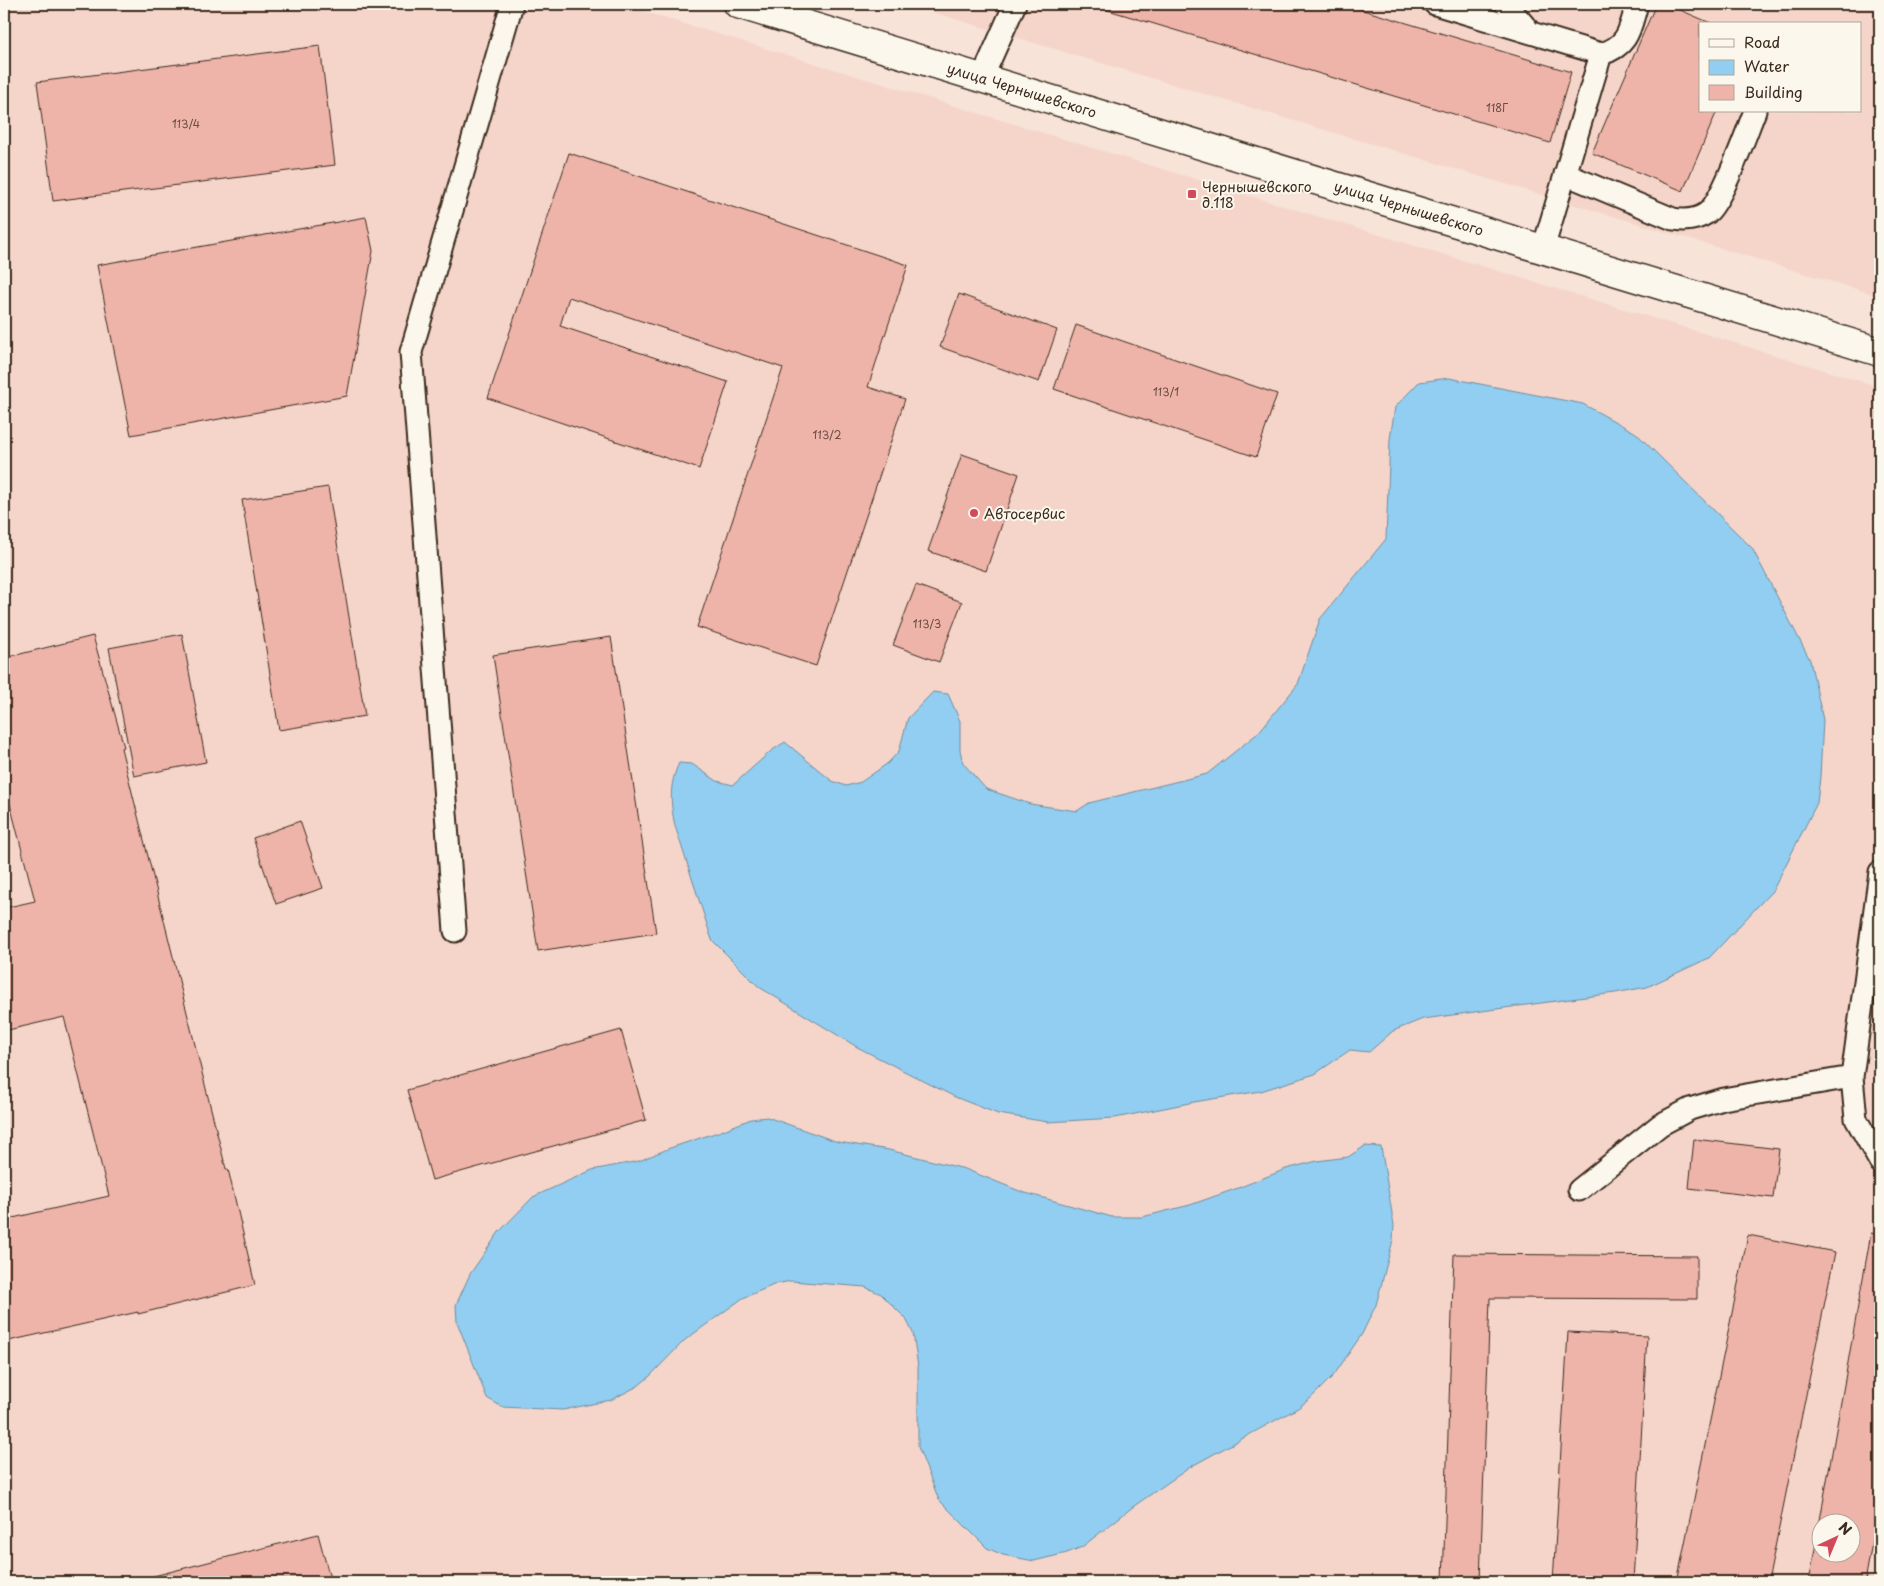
<svg xmlns="http://www.w3.org/2000/svg" width="1884" height="1586" font-family="'Playpen Sans',sans-serif">
<style>
.built{fill:#f5d5ca;fill-rule:evenodd}
.water{fill:#92cef2;stroke:#6f8c9d}
.building{fill:#efb4a9;stroke:#3b2a1e;fill-rule:evenodd}
.lines{fill:none;stroke-linecap:round;stroke-linejoin:round}
.service-casing{stroke:#3b2a1e;stroke-width:25}
.secondary-casing{stroke:#3b2a1e;stroke-width:31}
.service{stroke:#fbf7ec;stroke-width:21}
.secondary{stroke:#fbf7ec;stroke-width:28}
.poi-dot{fill:#d1495b;stroke:#fbf7ec;stroke-width:2}
.labels{text-anchor:middle;dominant-baseline:central;stroke-width:4;stroke-linejoin:round;paint-order:stroke}
.number-label{font-size:11px;fill:#684c41}
.street-label{font-size:14px;fill:#3b2a1e;stroke:#fbf7ec}
.poi-label{font-size:14px;fill:#3b2a1e;stroke:#fbf7ec;text-anchor:start}
</style>
<rect width="100%" height="100%" fill="#f7e3d8"/>
<filter id="ink" filterUnits="userSpaceOnUse"><feTurbulence type="fractalNoise" baseFrequency=".02" numOctaves="2"/><feDisplacementMap in="SourceGraphic" scale="10" xChannelSelector="R" yChannelSelector="G"/><feConvolveMatrix kernelMatrix="1 2 1 2 8 2 1 2 1" color-interpolation-filters="sRGB"/></filter>
<g filter="url(#ink)">
<path class="built" d="M4,4h615l1261,383v1195h-1876zM1822,1524h30v30h-30z
M906,4h974v292l-856,-256zM1700,24h160v87h-160z"/>
<path class="water" d="M1449,378l134,26 53,29 116,115 58,112 13,60 -3,57 -3,26 -44,87 -64,68 -62,29 -32,6 -192,26 -30,12 -24,21 -19,-2 -35,24 -54,17 -67,11 -79,16 -67,4 -50,-8 -43,-17 -98,-50 -98,-60 -47,-47 -37,-114c-5,-23 -6,-42 4,-63l13,1 25,17 16,4 38,-34 14,-9 47,39 14,5 15,-4 27,-19 11,-12 9,-33 25,-26 15,2 12,27v29l3,13 23,26 44,15 47,7 12,-8 118,-29 51,-41 40,-49 22,-65 66,-80 4,-100 5,-32 24,-25z
M767,1117l71,25 51,8 76,19 57,23 90,25h30l48,-12 48,-17 48,-19 31,-8 31,-4 17,-11 16,1 13,78 -1,15 -17,65 -14,29 -28,41 -23,23 -13,10 -106,58 -58,40 -52,41 -15,6 -33,8 -31,-6 -16,-7 -48,-48 -21,-53v-80l-5,-34 -7,-14 -25,-25 -16,-7 -74,-6 -15,3 -33,14 -58,42 -35,36 -12,10 -27,14 -48,10 -61,-3 -15,-9 -30,-76 -1,-17 14,-31 29,-42 34,-35 59,-27 47,-9 31,-13 51,-17 30,-12z"/>
<path class="building" d="M1088,4h255l228,68 -21,71z
M1656,4h10l47,20h-13v87h17l-34,80 -91,-38z
M320,46l15,119 -282,36 -16,-119z
M569,153l339,112 -40,122 37,12 -89,267 -119,-39 86,-259 -214,-71 -9,29 168,56 -29,87 -211,-71z
M366,217l7,34 -26,145 -216,39 -34,-170z
M959,294l98,36 -18,52 -99,-35z
M1076,325l201,69 -21,63 -202,-68z
M962,454l57,20 -33,97 -58,-20z
M328,487l37,229 -86,14 -37,-230z
M916,585l46,17 -23,60 -46,-17z
M182,634l24,128 -72,14 -25,-128z
M93,636l31,111 -3,1 105,421h2l27,116 -117,29v-2l-134,30v-122l105,-24 -45,-179 -60,14v-123l31,-7 -31,-120v-123z
M611,637l45,296 -118,18 -45,-296z
M300,821l23,67 -47,16 -23,-66z
M621,1030l25,90 -214,60 -25,-90z
M1694,1139l85,10 -6,49 -84,-10z
M1871,1233l9,2v262l-15,85h-56zM1822,1524h30v30h-30z
M1748,1235l87,17 -67,330h-91z
M1454,1254l243,2v43l-207,-1 -10,284h-37z
M1568,1332l79,4 -14,246h-80z
M318,1534l13,48h-201z"/>
<g class="lines">
<g class="service-casing">
<path id="service" d="M1435,4l166,50 -58,195
M1506,4l24,28
M1601,54c28,-8 29,-26 36,-50
M982,78l33,-74
M1565,174l108,45c12,2 24,1 34,-6 16,-13 39,-80 48,-102
M1880,872l-28,205 4,42 24,43
M455,931l-44,-579 101,-348
M1579,1190l81,-65 30,-16 33,-10 129,-22"/>
</g>
<g class="secondary-casing">
<path id="secondary" d="M738,4l1142,348"/>
</g>
<use href="#service" class="service"/>
<use href="#secondary" class="secondary"/>
</g>
</g>
<g class="poi-dot">
<rect x="1187" y="189" width="10" height="10" rx="2.5"/>
<circle cx="974" cy="513" r="5"/>
</g>
<g class="labels">
<g class="number-label">
<text x="1497" y="107">118Г</text>
<text x="186" y="123">113/4</text>
<text x="1166" y="391">113/1</text>
<text x="827" y="434">113/2</text>
<text x="927" y="623">113/3</text>
</g>
<g class="street-label">
<text transform="translate(1022 90) rotate(17)">улица Чернышевского</text>
<text transform="translate(1409 208) rotate(17)">улица Чернышевского</text>
</g>
<g class="poi-label">
<text x="1202" y="186">Чернышевского<tspan x="1202" dy="16">д.118</tspan></text>
<text x="984" y="513">Автосервис</text>
</g>
</g>
<rect width="1884" height="1586" fill="none" stroke="#fbf7ec" stroke-width="20"/>
<rect x="10" y="10" width="1864" height="1566" fill="none" stroke="#3b2a1e" stroke-width="2" filter="url(#ink)"/>
<rect x="1699" y="22" width="162" height="90" fill="#fbf7ec" stroke="#aea59a"/>
<rect x="1709" y="39" width="25" height="8" fill="#fbf7ec" stroke="#aea59a"/>
<text x="1744" y="48" font-size="15" fill="#3b2a1e">Road</text>
<rect x="1709" y="60" width="25" height="15" fill="#92cef2" stroke="#aea59a"/>
<text x="1744" y="72" font-size="15" fill="#3b2a1e">Water</text>
<rect x="1709" y="85" width="25" height="15" fill="#efb4a9" stroke="#aea59a"/>
<text x="1744" y="98" font-size="15" fill="#3b2a1e">Building</text>
<g transform="translate(1836 1538) rotate(44)"><circle r="24" fill="#fbf7ec" stroke="#aea59a"/>
<path d="M0-4L9 19L0 12L-9 19Z" fill="#d1495b"/>
<text y="-8" font-size="14" font-weight="bold" text-anchor="middle" fill="#3b2a1e">N</text>
</g>
</svg>
